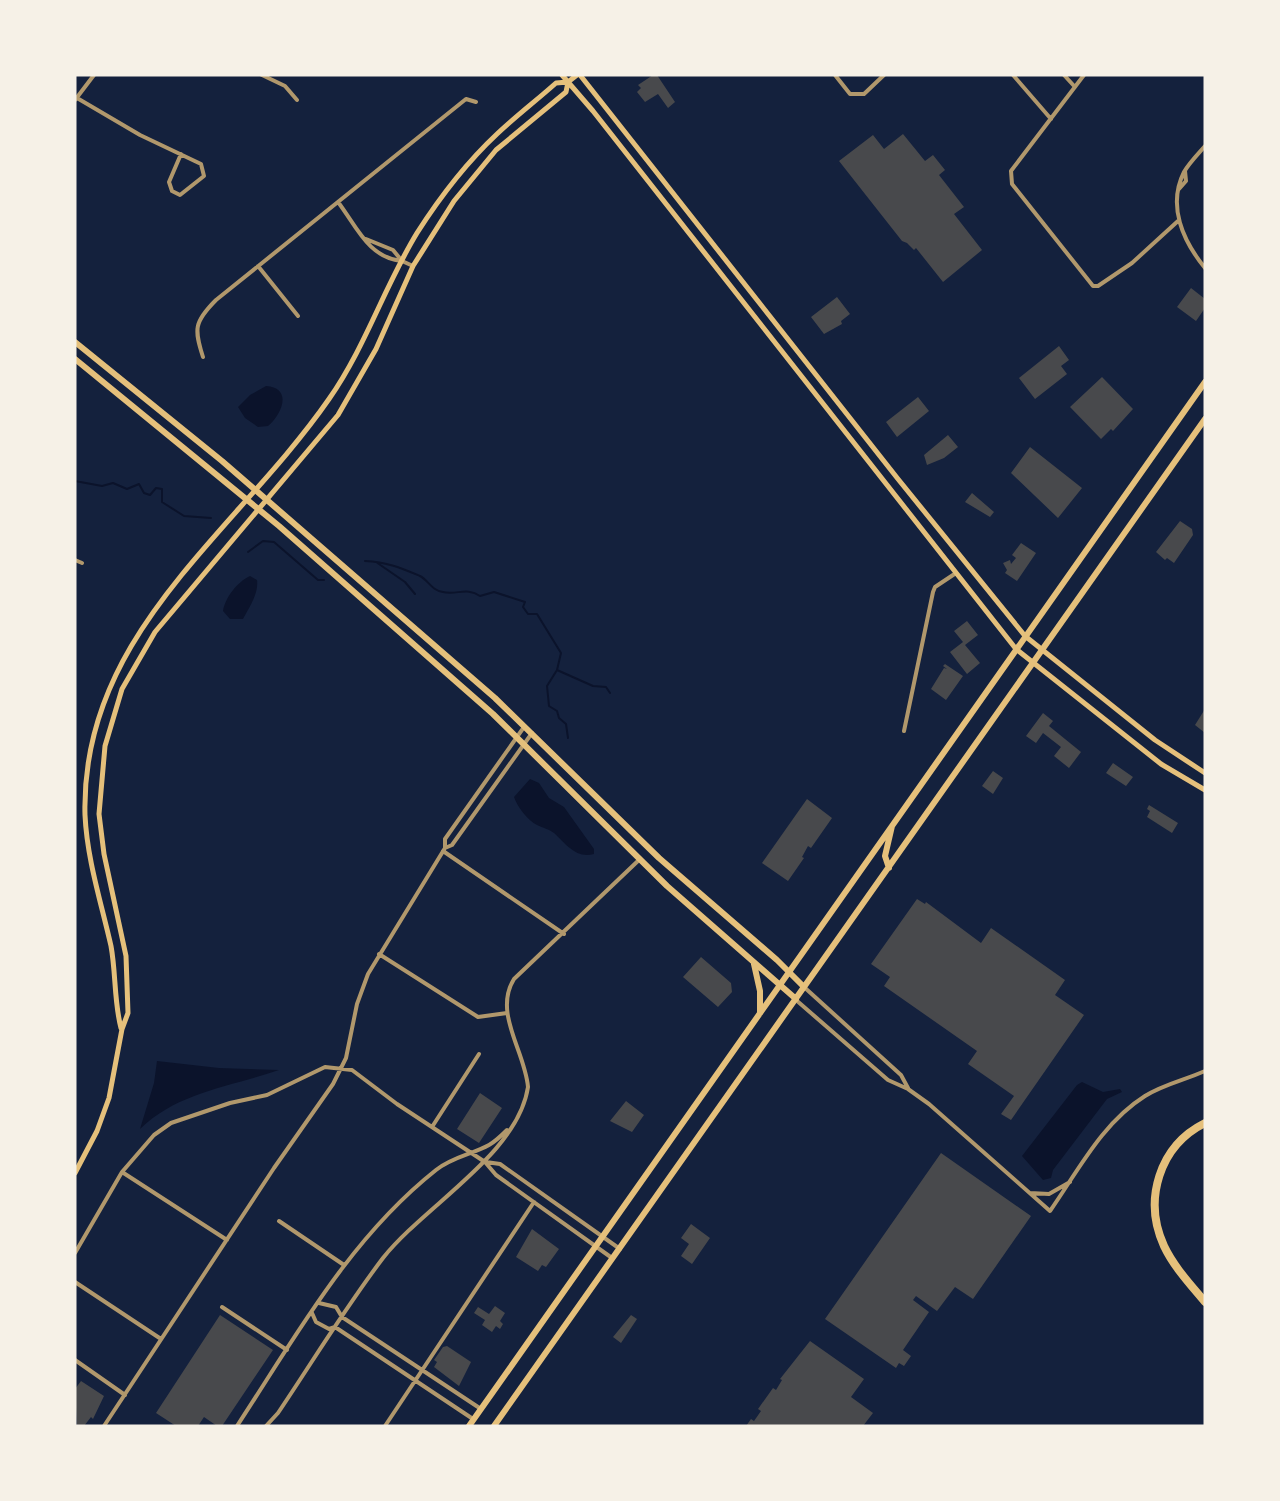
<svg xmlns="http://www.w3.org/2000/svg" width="1280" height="1501" font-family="Jost,sans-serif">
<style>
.water{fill:#0b132b}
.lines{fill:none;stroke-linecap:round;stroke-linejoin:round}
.stream{stroke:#0b132b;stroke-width:2}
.building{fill:#48494c}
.minor{stroke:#b1986c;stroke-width:4}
.secondary{stroke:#e5c07b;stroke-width:5}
.primary{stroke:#e5c07b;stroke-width:6}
.motorway{stroke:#e5c07b;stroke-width:8}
</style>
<rect width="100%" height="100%" fill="#14213d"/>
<path class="water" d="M266,386c27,2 16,28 2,40l-10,1 -13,-9 -7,-11 12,-12z
M250,576l7,4c2,13 -8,28 -14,39h-13l-7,-8c2,-13 14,-29 27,-35z
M530,779l9,4 10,15 15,9 30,42v5c-18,5 -28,-10 -40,-21 -5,-4 -11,-5 -17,-8 -10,-5 -20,-19 -23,-28z
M157,1061l62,7 60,2c-49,17 -101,22 -139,59l14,-46z
M1082,1082l21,10 17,-3 2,3 -15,7 -54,71 -2,8 -8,2 -21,-24 55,-71z"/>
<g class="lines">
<path class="stream" d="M75,481l27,5 11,-3 14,6 12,-5 5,9 6,2 6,-7 6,1v13l22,14 27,2
M248,552l15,-11 11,1 44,38h6
M365,561c22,1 36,7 55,15 8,4 12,15 23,16 14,3 24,-5 37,4l14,-4 31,10 -2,5 5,7h9l24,39 -4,17 -10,16 2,20 8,5 2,7 7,6 2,14
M376,562l29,20 10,12
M557,670l36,16 13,1 4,6"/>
</g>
<path class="building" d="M653,75h4l18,27 -7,6 -10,-14 -13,8 -8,-10 4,-4 -3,-3z
M903,134l22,27 8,-6 12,15 -6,5 25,32 -10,7 28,36 -39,32 -27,-34 -2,2 -7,-7 -5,-2 -63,-80 34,-26 11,14z
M1191,288l14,11v9l-9,13 -19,-14z
M837,297l13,17 -9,7 1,3 -18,10 -13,-17z
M1059,346l10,14 -8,6 6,8 -32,25 -16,-21z
M1102,377l31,32 -20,22 -2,-2 -10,10 -31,-32z
M918,397l11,14 -32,26 -11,-15z
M948,435l10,12 -14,11 -17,7 -3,-10z
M1030,447l52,41 -24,30 -47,-45z
M972,493l22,19 -4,5 -25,-15z
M1180,521l12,8 1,6 -19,28 -7,-5 -2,2 -9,-8z
M1021,543l15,10 -19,28 -12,-8 2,-3 -4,-7 7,-3 1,4 5,-6 -4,-3z
M967,621l11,14 -13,10 15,18 -13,11 -17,-22 13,-10 -9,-11z
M945,664l18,12 -17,24 -15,-11 13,-21 3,1 -4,-3z
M1205,709v24l-10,-8z
M1043,713l10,8 -4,5 32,26 -12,16 -15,-12 7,-9 -18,-14 -7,10 -10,-7z
M1113,763l20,14 -7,9 -20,-13z
M993,771l10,7 -10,16 -11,-8z
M807,799l25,19 -21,30 -3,-2 -6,11 2,1 -16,23 -26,-18z
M1149,805l29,18 -6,10 -25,-16 3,-6 -3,-2z
M917,899l8,5 1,-2 55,41 10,-15 74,52 -10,15 29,20 -73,105 -10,-6 13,-18 -46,-32 9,-13 -93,-65 6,-9 -19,-13z
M701,957l30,26 1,9 -14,15 -35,-30z
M480,1093l22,15 -23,35 -22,-14z
M626,1101l18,14 -12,17 -22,-11z
M941,1153l90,63 -58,83 -18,-12 -18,24 -21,-15 -3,4 16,12 -26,38 8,6 -7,10 -5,-3 -3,5 -71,-49z
M691,1224l19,14 -18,26 -11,-8 8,-12 -8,-6z
M532,1229l27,20 -13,18 -4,-2 -4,6 -22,-14z
M495,1306l10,7 -5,8 3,3 -3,5 -4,-3 -4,6 -10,-7 3,-5 -11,-7 4,-6 11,7z
M220,1315l53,35 -51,76h-5l-13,-9 -6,9h-22l-20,-13z
M631,1315l6,4 -16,24 -8,-6z
M810,1341l54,38 -13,18 22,16 -10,13h-117l5,-7 3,2 7,-10 -3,-2 15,-21 3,2 6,-10 -2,-1z
M447,1346l24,16 -12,24 -25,-19 3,-5 -3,-2 9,-13z
M81,1381l23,15 -11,23 -2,-2 -7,9h-7l-2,-37z"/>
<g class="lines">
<path class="minor" d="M262,75l23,11 12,14
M835,75l15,19h14l20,-19
M1013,75l38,44
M1064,75l11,12
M1084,75l-73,96 1,13 81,102h5l34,-23 46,-42
M77,98l63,37 61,29 3,12 -24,19 -8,-4 -3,-9 12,-28
M75,100l19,-25
M1205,146c-7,8 -16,17 -21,26 -17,34 -1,69 21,96
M1179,189l7,-8 -1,-10
M338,202c19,25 30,55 63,59
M366,239l27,11 9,11 11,5
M258,266l40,50
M203,357c-9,-28 -9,-35 13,-57l250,-201 10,3
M75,560l7,3
M904,731l29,-139 2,-5 21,-14
M445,848l7,-3 80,-112
M443,851l121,83
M379,954l99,63 29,-4
M804,987l97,88 7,13
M796,1000l92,80 20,9 21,15 121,107c28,-40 52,-88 95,-115 19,-12 40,-16 60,-25
M432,1127l47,-73
M486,1162l14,2 120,85
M122,1172l105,68
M1030,1193l19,1 21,-12
M279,1221l65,44
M75,1253l47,-81 32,-37 17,-12 59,-20 37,-8 58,-28 27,3 45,34 88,58 11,13 116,83
M75,1282l86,57
M319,1303l17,4 6,10 139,92
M222,1307l65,43
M312,1313l4,9 13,7 6,-2 138,92
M75,1360l50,35
M104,1426l170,-258 59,-84 13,-26 11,-54 11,-30 77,-126v-9l79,-112
M237,1426c59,-90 113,-188 199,-256 16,-13 37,-16 53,-25 7,-4 13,-10 18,-15
M266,1426l12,-13c35,-52 67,-105 105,-155 42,-53 135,-104 145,-171 -3,-36 -35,-74 -14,-108l126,-120
M385,1426l149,-224"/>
<path class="secondary" d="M562,75l31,36 423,538 145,115 44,26
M580,75l318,404 127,157 130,104 50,33
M121,1028c-7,-26 -5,-55 -10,-82 -10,-44 -24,-87 -26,-131 -5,-181 151,-282 244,-416 37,-53 55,-112 88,-166 23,-36 49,-70 80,-99 19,-18 40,-34 59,-51l12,-1 9,-7
M75,1173l22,-42 12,-33 13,-69 6,-16 -2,-57 -22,-102 -5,-40 6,-68 17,-57 33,-57 183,-217 38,-66 37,-83 41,-65 42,-51 70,-58 2,-10"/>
<path class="primary" d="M75,342l147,119 273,237 164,160 118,102 27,27
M75,359l204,167 214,188 174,172 129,113
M889,868l-4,-12 7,-30
M754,964l6,27v22
M469,1426l736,-1044
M494,1426l711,-1007"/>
<path class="motorway" d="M1205,1123c-46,23 -62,77 -41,123 10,21 26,38 41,56"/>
</g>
<rect width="1280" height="1501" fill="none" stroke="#f6f1e7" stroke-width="153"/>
</svg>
